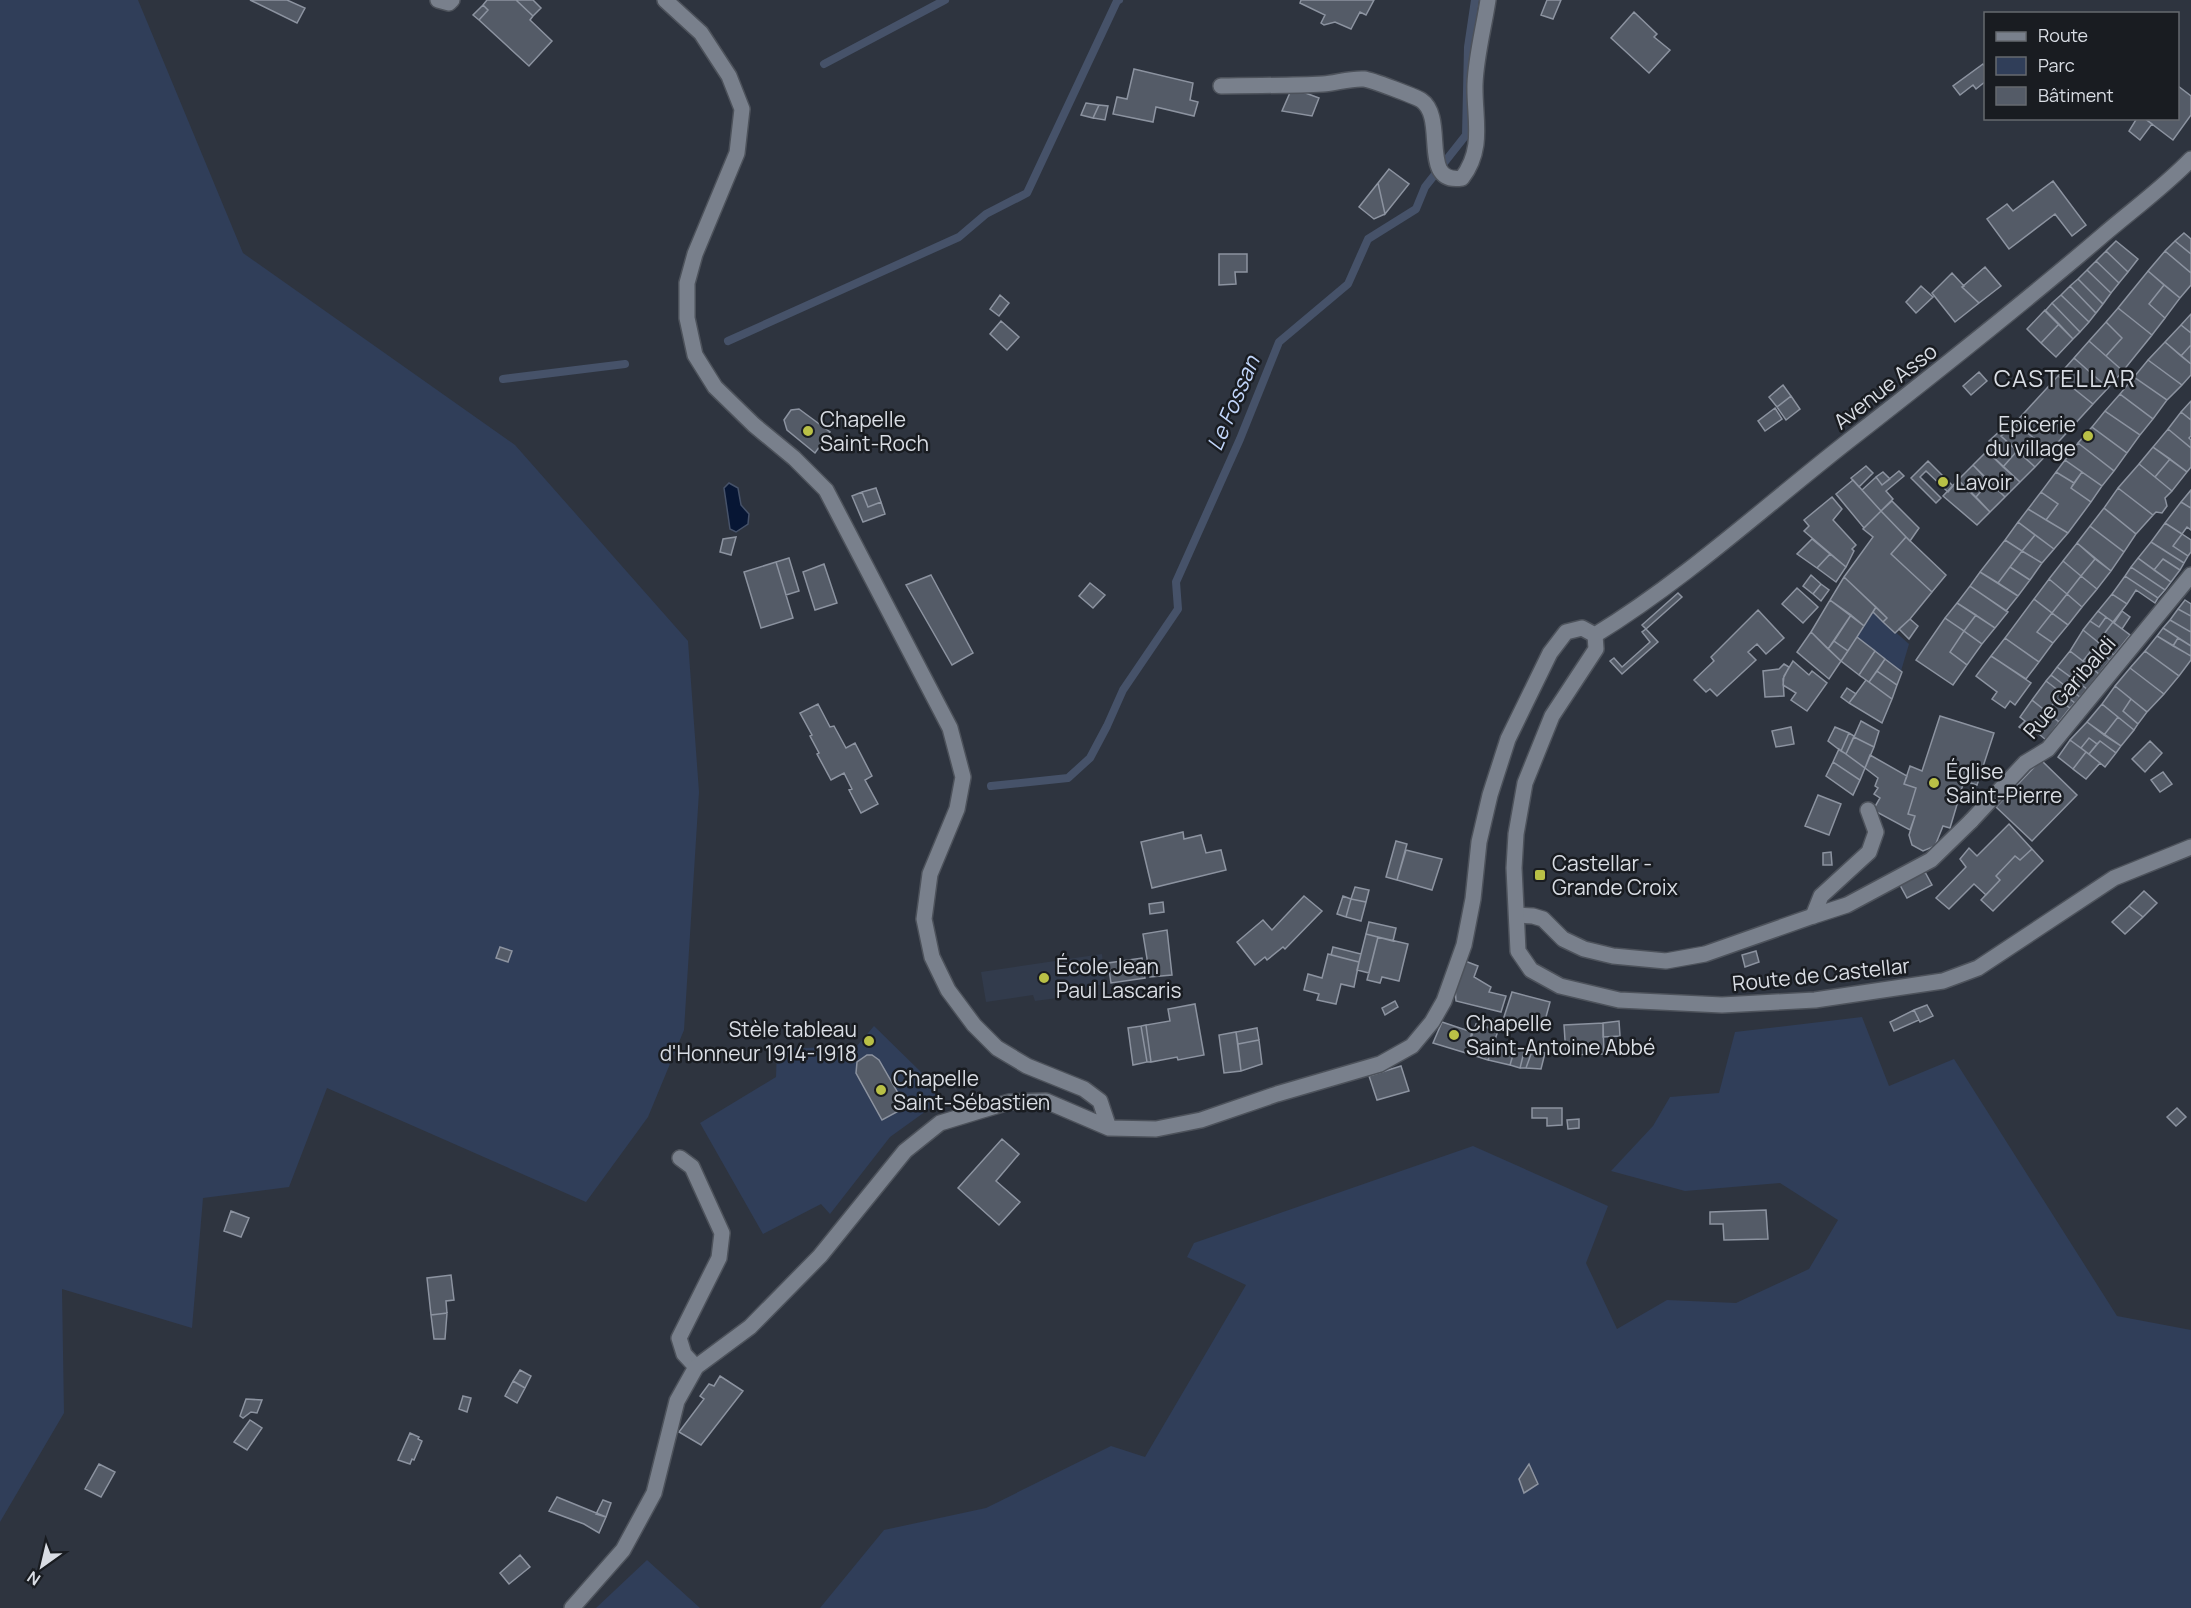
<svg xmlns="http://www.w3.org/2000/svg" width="2191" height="1608" font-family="Manrope,sans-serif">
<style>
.built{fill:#323b4c}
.green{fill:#303e59}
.water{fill:#071634;stroke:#465269;stroke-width:1.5}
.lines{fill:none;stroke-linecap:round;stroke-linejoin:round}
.stream{stroke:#465269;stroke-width:8}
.building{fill:#545b67;stroke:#8c93a0;stroke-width:1.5}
.service-casing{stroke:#4d525b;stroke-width:18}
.minor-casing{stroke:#4d525b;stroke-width:18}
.tertiary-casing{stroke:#4d525b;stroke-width:18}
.service{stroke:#79808c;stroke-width:15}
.minor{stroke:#79808c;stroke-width:15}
.tertiary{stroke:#79808c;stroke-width:15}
.poi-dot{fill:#b9c046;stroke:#191c21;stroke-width:2}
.labels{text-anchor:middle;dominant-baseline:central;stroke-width:5;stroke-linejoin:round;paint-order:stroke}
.street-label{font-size:21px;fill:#d9dde4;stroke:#191c21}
.poi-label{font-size:21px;fill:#d9dde4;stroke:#191c21;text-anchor:start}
.water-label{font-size:22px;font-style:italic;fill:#c1d5fa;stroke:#191c21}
.quarter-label{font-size:24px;letter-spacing:1.5px;fill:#d9dde4;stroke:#191c21}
</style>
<rect width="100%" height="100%" fill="#2e343f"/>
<path class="built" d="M1102,954l3,30 -47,7 -1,7 -22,3 -2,-6 -47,7 -5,-30z"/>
<path class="green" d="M0,0h138l105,253 272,192 173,196 11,151 -15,238 -36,87 -62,85 -259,-114 -38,99 -86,11 -11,130 -130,-39 2,124 -64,109z
M1873,612l36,32 -8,27 -44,-34z
M1862,1017l27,69 65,-27 163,257 74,14v278h-1371l64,-78 102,-22 125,-62 34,11 101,-172 -59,-28 7,-14 279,-97 135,60 -22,57 31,66 50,-29 69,3 73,-34 29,-49 -58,-37 -95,8 -74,-20 42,-45 17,-29 49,-4 16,-61z
M874,1026l49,48 17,27 -50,36 -60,77 -9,-10 -58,30 -63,-111 76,-46 1,-28 80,-3z
M647,1560l53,48h-104z"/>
<path class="water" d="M729,483l9,5 3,17 8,9 -1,10 -12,8 -6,-3 -6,-41z"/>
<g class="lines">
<path class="stream" d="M824,64l121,-64
M728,341l231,-104 27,-23 41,-21 90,-192 2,-1
M503,379l122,-15
M991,786l77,-8 22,-20 17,-32 16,-36 55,-81 -2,-27 64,-143 39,-97 69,-58 20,-45 48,-30 9,-22 41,-52 2,-88 7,-47"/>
</g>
<path class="building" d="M250,0h37l18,8 -8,15z
M487,0h29l17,16 -3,4 22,21 -23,25 -50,-46 9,-10 -5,-5z
M516,0h17l8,8 -8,8z
M1301,0h73l-8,15 -6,-3 -9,17 -16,-7 -11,3 -3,-2 4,-8 -25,-12z
M1547,0h14l-8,19 -12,-4z
M483,5l5,5 -9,10 -6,-5z
M1634,12l23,22 -3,3 16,13 -21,23 -38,-35z
M1983,64l3,4v13l-10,8 -3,-4 -13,10 -7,-9z
M1134,69l59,14 -3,17 8,2 -4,14 -38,-9 -3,15 -40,-8 4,-17 10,2z
M2178,86l13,10v19l-18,25 -29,-22h34z
M1292,88l27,10 -7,18 -30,-5z
M1086,103l13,2 -6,13 -12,-3z
M1099,105l9,1 -3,14 -12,-2z
M2137,118h7l8,6 -12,16 -11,-9z
M1389,169l20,15 -24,30 -7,-31z
M2053,181l33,44 -14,11 -17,-22 -46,35 -22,-30 20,-15 6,7z
M1378,183l7,31 -11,5 -15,-12z
M2184,233l7,6v15l-16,-13z
M2116,241l22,18 -10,13 -22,-21z
M2175,241l16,13v19l-26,-22z
M2106,251l22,21 -9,11 -23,-22z
M2165,251l26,22v12l-11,13 -32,-27z
M1219,254h28v18h-12l1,12 -17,1z
M2096,261l23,22 -8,10 -24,-23z
M1985,267l16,19 -22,17 -17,-16z
M2087,270l24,23 -8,11 -25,-25z
M2148,271l16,14 -15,19 16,14 -13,17 -34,-27z
M1952,273l12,13 -2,1 17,16 -24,19 -23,-29z
M2078,279l25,25 -7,9 -26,-27z
M2164,285l16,13 -15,20 -16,-14z
M1921,286l12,11 -17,16 -10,-11z
M2070,286l26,27 -7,9 -28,-27z
M1000,295l9,8 -10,13 -9,-7z
M2061,295l28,27 -9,10 -28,-29z
M2052,303l28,29 -7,7 -28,-28z
M2118,308l34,27 -29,36 -17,-15 16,-18 -16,-16z
M2045,310l14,14 -18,19 -14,-14z
M2191,314v19l-10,-8z
M1001,321l18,16 -12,13 -17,-16z
M2106,322l16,16 -16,18 -17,-15z
M2059,324l14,15 -17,18 -15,-14z
M2181,325l10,8v12l-10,11 -16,-14z
M2089,341l34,30 -15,17 -34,-30z
M2165,342l26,22v11l-9,10 -34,-25z
M2191,345v19l-10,-8z
M2074,358l34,30 -15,16 -35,-28z
M2148,360l34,25 -15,15 -33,-23z
M1979,372l8,9 -16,14 -8,-9z
M2058,376l35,28 -43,47 -35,-28z
M2134,377l33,23 -14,19 -33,-25z
M1783,385l8,11 -14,11 -8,-10z
M2120,394l33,25 -13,16 -35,-24z
M1791,396l9,13 -14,11 -9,-13z
M2191,401v19l-10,-8z
M1775,408l7,11 -17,12 -7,-10z
M799,409l31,23 -15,21 -28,-23 -3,-10 7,-10z
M2105,411l35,24 -13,18 -35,-26z
M2181,412l10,8v16l-2,2 2,2v8l-23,-19z
M2015,423l35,28 -15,16 -34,-31z
M2092,427l35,26 -13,18 -36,-28z
M2168,429l23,19v19l-4,5 -34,-25z
M2001,430l4,3 -4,3 16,15 -14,16 -16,-16 6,-6 -4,-4z
M2078,443l36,28 -12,15 -37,-26z
M2153,447l17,12 -15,18 -16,-13z
M1987,451l33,31 -15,15 -32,-32z
M2017,451l18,16 -15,15 -17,-15z
M2170,459l17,13 -15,19 -17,-14z
M2065,460l17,12 -8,11 -18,-11z
M1928,461l25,25 -5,6 -22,-21 -6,6 21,21 -5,5 -25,-25z
M2139,464l33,27 -7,7 2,8 -5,7 -6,-1 -3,3 -35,-27z
M1973,465l16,17 -13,15 -18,-17z
M1866,466l7,7 -14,14 -8,-9z
M1899,471l5,5 -18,15 7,8 -12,12 -19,-21 14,-13 6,8z
M1883,472l7,7 -8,6 -6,-8z
M2056,472l18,11 -3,5 20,14 -23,31 -22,-13 12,-16 -17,-12z
M2082,472l20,14 -11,16 -20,-14z
M1853,480l28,31 -17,17 -28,-34z
M1958,480l32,32 -13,13 -34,-29z
M1989,482l16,15 -15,15 -14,-15z
M876,488l5,14 -13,5 -6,-15z
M2118,488l35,27 -17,19 -32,-26z
M2191,490v18l-10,-6z
M862,492l6,15 13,-5 4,12 -22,8 -11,-26z
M2041,492l17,12 -12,16 -18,-11z
M1832,497l10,12 -9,11 23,25 -4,4 2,2 -8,16 -42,-36 5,-5 -5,-6z
M1892,501l27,27 -9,13 -29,-30z
M2181,502l10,6v22l-4,-3 -5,7 -17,-11z
M2104,508l32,26 -12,18 -34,-26z
M2028,509l40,24 -14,16 -36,-27z
M1881,511l25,26 -15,17 41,38 -22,27 -15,14 -12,-11 4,-4 -43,-41 29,-40 -10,-8z
M2018,522l17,13 -13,16 -17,-11z
M2165,523l17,11 -9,12 15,10 -4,7 -33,-21z
M2090,526l34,26 -13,19 -34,-28z
M2182,534l9,6v12l-3,4 -15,-10z
M2035,535l19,14 -12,14 -20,-12z
M736,537l-5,18 -11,-3 3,-13z
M1906,537l40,38 -14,17 -41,-38z
M1812,539l18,15 -13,14 -20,-14z
M2005,540l17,11 -24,32 -18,-11z
M2151,542l33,21 -4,7 -17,-11 -9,11 -16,-12z
M2077,543l18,16 -14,17 -18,-15z
M2022,551l20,12 -12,17 -20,-13z
M1830,554l16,13 -10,15 -19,-14z
M789,558l10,33 -13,4 -10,-33z
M2138,558l33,24 -6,8 -34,-23z
M2095,559l16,12 -14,18 -16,-13z
M2163,559l17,11 -9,12 -17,-12z
M2063,561l18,15 -14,18 -18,-15z
M776,562l17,56 -32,10 -17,-56z
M824,564l13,39 -22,7 -12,-38z
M2010,567l20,13 -12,16 -20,-13z
M2131,567l34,23 -7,8 -33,-22z
M1980,572l38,24 -12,15 -36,-25z
M931,575l42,78 -21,12 -46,-80z
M1811,575l10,9 -8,10 -10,-8z
M2081,576l16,13 -15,18 -15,-13z
M2125,576l33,22 -3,5 -19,-13 -9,14 -15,-10z
M1844,577l32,30 -12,19 -34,-26z
M2049,579l18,15 -15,19 -18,-14z
M1090,583l15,12 -12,13 -14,-12z
M1821,584l8,6 -8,11 -8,-7z
M1970,586l38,26 -13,16 -38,-25z
M1797,588l21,19 -15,16 -21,-19z
M1678,593l4,4 -36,32 -4,-4z
M2067,594l15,13 -14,18 -16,-12z
M2112,594l15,10 -14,18 -15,-11z
M2034,599l18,14 -15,19 16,11 -14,19 -34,-24z
M1830,600l21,15 -23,34 -17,-17z
M2185,600l6,4v12l-13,-7z
M1957,603l19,12 -12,16 -19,-13z
M1876,607l11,11 -4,4 -10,-10z
M2178,609l13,7v16l-21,-12z
M1758,610l26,28 -18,16 -9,-10 -9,8 8,8 -39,36 -7,-7 -4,3 -12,-12 20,-19 -3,-4z
M2098,611l8,6 -7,10 -9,-6z
M2122,611l8,6 -8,12 -8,-6z
M2052,613l16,12 -15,18 -16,-11z
M1851,615l13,11 -16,25 -14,-10z
M1976,615l19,13 -13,16 -18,-13z
M2106,617l7,5 -15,20 -15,-12 7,-9 9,6z
M1945,618l19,13 -14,21 17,13 -14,20 -37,-25z
M1910,619l8,7 -9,13 -10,-10z
M2170,620l21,12v14l-28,-18z
M2113,622l17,13 -16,20 -16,-13z
M2163,628l15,10 -5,8 -16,-10z
M1646,629l12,13 -36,32 -12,-13 4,-3 8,9 28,-25 -8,-10z
M2083,630l31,25 -4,5 -16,-13 -11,14 -13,-10z
M1964,631l18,13 -15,21 -17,-13z
M1811,632l30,29 -12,18 -32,-27z
M2157,636l34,20v4l-12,16 -34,-25z
M1857,637l18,14 -16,24 -18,-14z
M2005,638l34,24 -13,17 -35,-23z
M2178,638l13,8v10l-18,-10z
M1834,641l14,10 -7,10 -13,-12z
M2094,647l16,13 -11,14 -16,-13z
M1875,651l10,8 -16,23 -10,-7z
M2070,651l29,23 -12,15 -30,-22z
M2145,651l34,25 -15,18 -34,-26z
M1991,656l40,27 -16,22 -5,-4 -5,7 -13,-9 5,-7 -21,-16z
M1885,659l17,13 -5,13 -20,-14z
M1793,661l16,14 3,-4 15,12 -20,28 -16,-11 5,-7 -13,-8 1,-9z
M1784,664l5,3 -6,12 1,17 -19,1 -2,-26 16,-2z
M2057,667l30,22 -7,8 -29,-22z
M2130,668l34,26 -17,18 -32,-26z
M1877,671l20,14 -5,14 -23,-17z
M2051,675l29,22 -5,6 -29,-22z
M1866,680l26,19 -10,24 -33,-20z
M2046,681l29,22 -5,5 -13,-9 -10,13 -15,-12z
M2115,686l16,13 -8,12 15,13 -4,6 -32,-26z
M1847,688l9,6 -7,9 -8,-6z
M2057,699l13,9 -11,14 -12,-10z
M2131,699l16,13 -9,12 -15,-13z
M2032,700l27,22 -13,18 -14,-12 -5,5 -8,-6 6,-6 -5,-4z
M818,704l12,23 4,-1 12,22 9,-5 17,33 -7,4 13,24 -17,9 -12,-23 3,-1 -8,-16 -13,7 -14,-26 2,-1 -9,-17 2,-1 -12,-22z
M2102,704l16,13 -14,18 -17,-13z
M1940,716l54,17 -17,52 -13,-4 -14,47 -7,-2 -8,20 -12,5 -11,-6 -3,-10 6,-19 -7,-2 8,-26 -12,-4 6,-18 12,5z
M2118,717l16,13 -13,16 -17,-11z
M1861,721l18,10 -5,16 -20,-10z
M2087,722l34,24 -5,7 -16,-12 -3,3 -8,-6 -8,10 -11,-8z
M1791,727l3,17 -18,3 -4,-16z
M1835,727l14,6 -8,18 -13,-10z
M1849,733l5,3 -8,18 -5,-3z
M1854,737l20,10 -9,21 -19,-14z
M2089,738l8,6 -8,10 -8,-6z
M2070,740l16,12 -13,17 -15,-12z
M2100,741l16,12 -11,14 -16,-13z
M2150,741l12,12 -17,19 -13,-13z
M1839,749l26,19 -5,12 -27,-18z
M2086,752l14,11 -14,16 -13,-10z
M1870,755l37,21 -3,8 12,4 -8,26 7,2 -5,14 -37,-20 7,-12 -6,-4 4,-6 -3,-2 3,-8 -13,-10z
M2041,760l36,35 -45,46 -36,-34z
M1833,762l27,18 -7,15 -27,-19z
M2163,772l9,12 -12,8 -9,-12z
M1818,795l23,9 -12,31 -24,-9z
M2009,824l23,25 -12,11 -5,-4 -19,20 4,4 -14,15 -12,-11 -25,25 -13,-11 30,-31 -6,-8 9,-11 8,8z
M1183,832l1,7 17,-4 5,18 15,-3 5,20 -74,18 -11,-46z
M1396,841l11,3 -10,36 -11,-3z
M2032,849l11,12 -50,50 -12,-11 19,-20 -4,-4 19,-20 5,4z
M1406,850l36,9 -10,31 -35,-10z
M1831,852l1,13h-9v-12z
M1925,872l7,13 -25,13 -7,-13z
M1355,887l14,3 -3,12 -15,-3z
M2144,891l13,12 -14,14 -14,-11z
M1304,896l18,15 -37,38 -2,-2 -16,13 -2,-3 -10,8 -18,-23 26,-22 9,10z
M1343,896l8,3 -5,18 -9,-3z
M1351,899l15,3 -5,19 -15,-4z
M1163,902l1,10 -14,2 -1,-10z
M2129,906l14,11 -18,17 -13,-12z
M1369,922l27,6 -3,13 -27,-7z
M1167,930l5,45 -22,2 -7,-43z
M1366,934l12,3 -9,36 -12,-3z
M1378,937l30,7 -9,37 -17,-4 -2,6 -13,-3z
M500,947l12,4 -4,11 -12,-4z
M1333,947l28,7 -2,8 -28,-7z
M1756,951l3,11 -14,5 -3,-12z
M1328,954l31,8 -5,25 -13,-3 -5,20 -19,-4 2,-6 -15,-4 4,-16 14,4z
M1142,958l3,20 -34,5 -3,-20z
M1465,961l13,5 -4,11 17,10 -2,5 17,4 -5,16 -45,-11 -1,-15z
M1512,992l38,10 -7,26 -40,-8z
M1395,1001l3,6 -13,8 -3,-7z
M1195,1004l9,51 -26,5 -1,-3 -26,5 -5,-37 24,-4 -2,-12z
M1927,1005l6,11 -13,6 -6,-12z
M1914,1010l5,10 -25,11 -4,-9z
M1491,1019l11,3 -4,9 -10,-4z
M1619,1021l1,15 -17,1v-14z
M1442,1022l30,10 -6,21 -33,-10z
M1603,1023l1,31 -38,1 -2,-30z
M1476,1024l22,7 -5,14 -22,-7z
M1146,1025l5,37h-4l-6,-36z
M1141,1026l6,36 -14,3 -5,-37z
M1257,1028l2,12 -21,4 -2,-12z
M1236,1032l5,39 -17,2 -5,-38z
M1471,1038l22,7 -5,15 -22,-7z
M1259,1040l3,24 -21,7 -3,-27z
M1494,1041l21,7 -5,17 -22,-5z
M1515,1048l9,4 -4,16 -10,-3z
M1525,1048l20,5 -4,16 -15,-1 5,-14 -7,-2z
M1524,1052l7,2 -5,14h-6z
M867,1055h5l7,5 27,47 -24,13 -26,-47 1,-11z
M1401,1066l8,25 -32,9 -8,-24z
M1532,1108h30v17l-15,1v-8h-15z
M2177,1108l9,9 -10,9 -9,-9z
M1579,1119v9l-11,1 -1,-9z
M1002,1139l17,15 -23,27 24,21 -21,23 -41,-37z
M1766,1210l2,29 -44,1 -1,-16h-13v-12z
M231,1211l18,7 -8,19 -17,-6z
M451,1275l3,25 -8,1 1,12 -16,2 -4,-37z
M447,1313l-2,26h-11l-3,-24z
M520,1370l11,6 -6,12 -12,-7z
M720,1376l23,15 -42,54 -22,-13 25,-33 -4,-3 9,-12 5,2z
M513,1381l12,7 -8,15 -12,-7z
M463,1396l8,2 -4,14 -8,-3z
M246,1399l16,1 -5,13 -6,-1 -8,6 -3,-2z
M250,1420l12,8 -15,22 -13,-8z
M410,1433l9,4 -1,2 4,2 -8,19 -2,-1 -2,5 -12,-4z
M99,1464l16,8 -14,25 -16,-8z
M1529,1464l9,20 -14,9 -5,-14z
M557,1497l49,20 -7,16 -15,-9 -35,-13z
M603,1500l8,3 -5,14 -10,-3z
M520,1555l10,12 -21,17 -9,-11z"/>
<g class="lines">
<g class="service-casing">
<path id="service" d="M438,0l11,3 3,-3
M1221,86c34,-1 68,0 102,-2 13,-1 28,-6 41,-5 8,1 50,17 57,21 27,18 -3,85 41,78 23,-30 12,-60 13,-94 1,-28 9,-57 13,-84
M1971,821l54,-58 23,-14 143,-174
M1813,916l8,-20 48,-44 7,-20 -8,-22
M680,1158l12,9 30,66 -3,25 -40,80 5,16 12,13"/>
</g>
<g class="minor-casing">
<path id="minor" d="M665,0l36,33 28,43 13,33 -5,44 -42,101 -8,29v35l8,37 20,32 39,38 40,33 32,32 124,238 13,49 -6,32 -27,65 -6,45 8,38 16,33 26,35 23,23 30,18 57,23 16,12 9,27
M1517,915l16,1 10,3 20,20 21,10 29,7 53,5 39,-7 108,-38 34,-11 84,-45 40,-39
M572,1608l51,-58 31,-57 23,-92 19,-34 54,-40 70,-71 85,-105 35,-28 69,-21 37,-1 63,27 47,1 45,-9 76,-26 103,-30 32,-18 20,-24 12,-21 20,-56 9,-46 6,-57 11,-47 18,-56 42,-86 16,-21 16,-4 13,7c90,-55 169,-128 252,-193 86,-67 172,-135 255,-206 29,-25 62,-49 89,-77"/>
</g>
<g class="tertiary-casing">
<path id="tertiary" d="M1595,635l1,14 -44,67 -27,67 -9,51 -2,34 4,83 13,19 29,16 59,14 103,5 93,-5 128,-19 35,-13 136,-90 77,-31"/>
</g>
<use href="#service" class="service"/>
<use href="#minor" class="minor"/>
<use href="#tertiary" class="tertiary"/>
</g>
<g class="poi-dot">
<circle cx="808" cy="431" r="6"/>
<circle cx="2088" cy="436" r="6"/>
<circle cx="1943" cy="482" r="6"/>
<circle cx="1934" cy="783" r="6"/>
<rect x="1534" y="869" width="12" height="12" rx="3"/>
<circle cx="1044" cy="978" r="6"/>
<circle cx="1454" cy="1035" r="6"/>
<circle cx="869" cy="1041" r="6"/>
<circle cx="881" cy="1090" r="6"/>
</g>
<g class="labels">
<g class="street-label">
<text transform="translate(1885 386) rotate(-38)">Avenue Asso</text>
<text transform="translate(2069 687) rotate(-49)">Rue Garibaldi</text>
<text transform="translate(1821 974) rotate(-6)">Route de Castellar</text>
</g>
<g class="poi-label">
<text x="820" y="419">Chapelle<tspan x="820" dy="24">Saint-Roch</tspan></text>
<text x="2076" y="424" text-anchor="end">Epicerie<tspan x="2076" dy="24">du village</tspan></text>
<text x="1955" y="482">Lavoir</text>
<text x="1946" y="771">Église<tspan x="1946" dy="24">Saint-Pierre</tspan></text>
<text x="1552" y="863">Castellar -<tspan x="1552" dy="24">Grande Croix</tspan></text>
<text x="1056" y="966">École Jean<tspan x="1056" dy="24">Paul Lascaris</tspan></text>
<text x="1466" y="1023">Chapelle<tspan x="1466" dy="24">Saint-Antoine Abbé</tspan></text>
<text x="857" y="1029" text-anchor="end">Stèle tableau<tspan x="857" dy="24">d'Honneur 1914-1918</tspan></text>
<text x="893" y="1078">Chapelle<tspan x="893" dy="24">Saint-Sébastien</tspan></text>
</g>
<g class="water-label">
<text transform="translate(1233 403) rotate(-67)">Le Fossan</text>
</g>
<g class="quarter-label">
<text x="2065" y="377">CASTELLAR</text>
</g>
</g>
<rect x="1984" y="12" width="195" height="108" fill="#191c21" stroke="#66696f" stroke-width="1.5"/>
<rect x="1996" y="32" width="30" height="9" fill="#79808c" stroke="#66696f" stroke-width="1.5"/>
<text x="2038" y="42" font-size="18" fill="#d9dde4">Route</text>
<rect x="1996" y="57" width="30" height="18" fill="#303e59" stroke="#66696f" stroke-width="1.5"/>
<text x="2038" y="72" font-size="18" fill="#d9dde4">Parc</text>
<rect x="1996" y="87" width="30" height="18" fill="#545b67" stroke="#66696f" stroke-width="1.5"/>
<text x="2038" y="102" font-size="18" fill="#d9dde4">Bâtiment</text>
<g transform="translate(42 1566) rotate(214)" stroke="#191c21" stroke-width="4.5" paint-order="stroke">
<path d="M0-4.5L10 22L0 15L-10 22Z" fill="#d9dde4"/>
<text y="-9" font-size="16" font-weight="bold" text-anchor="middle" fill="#d9dde4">N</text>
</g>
</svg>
